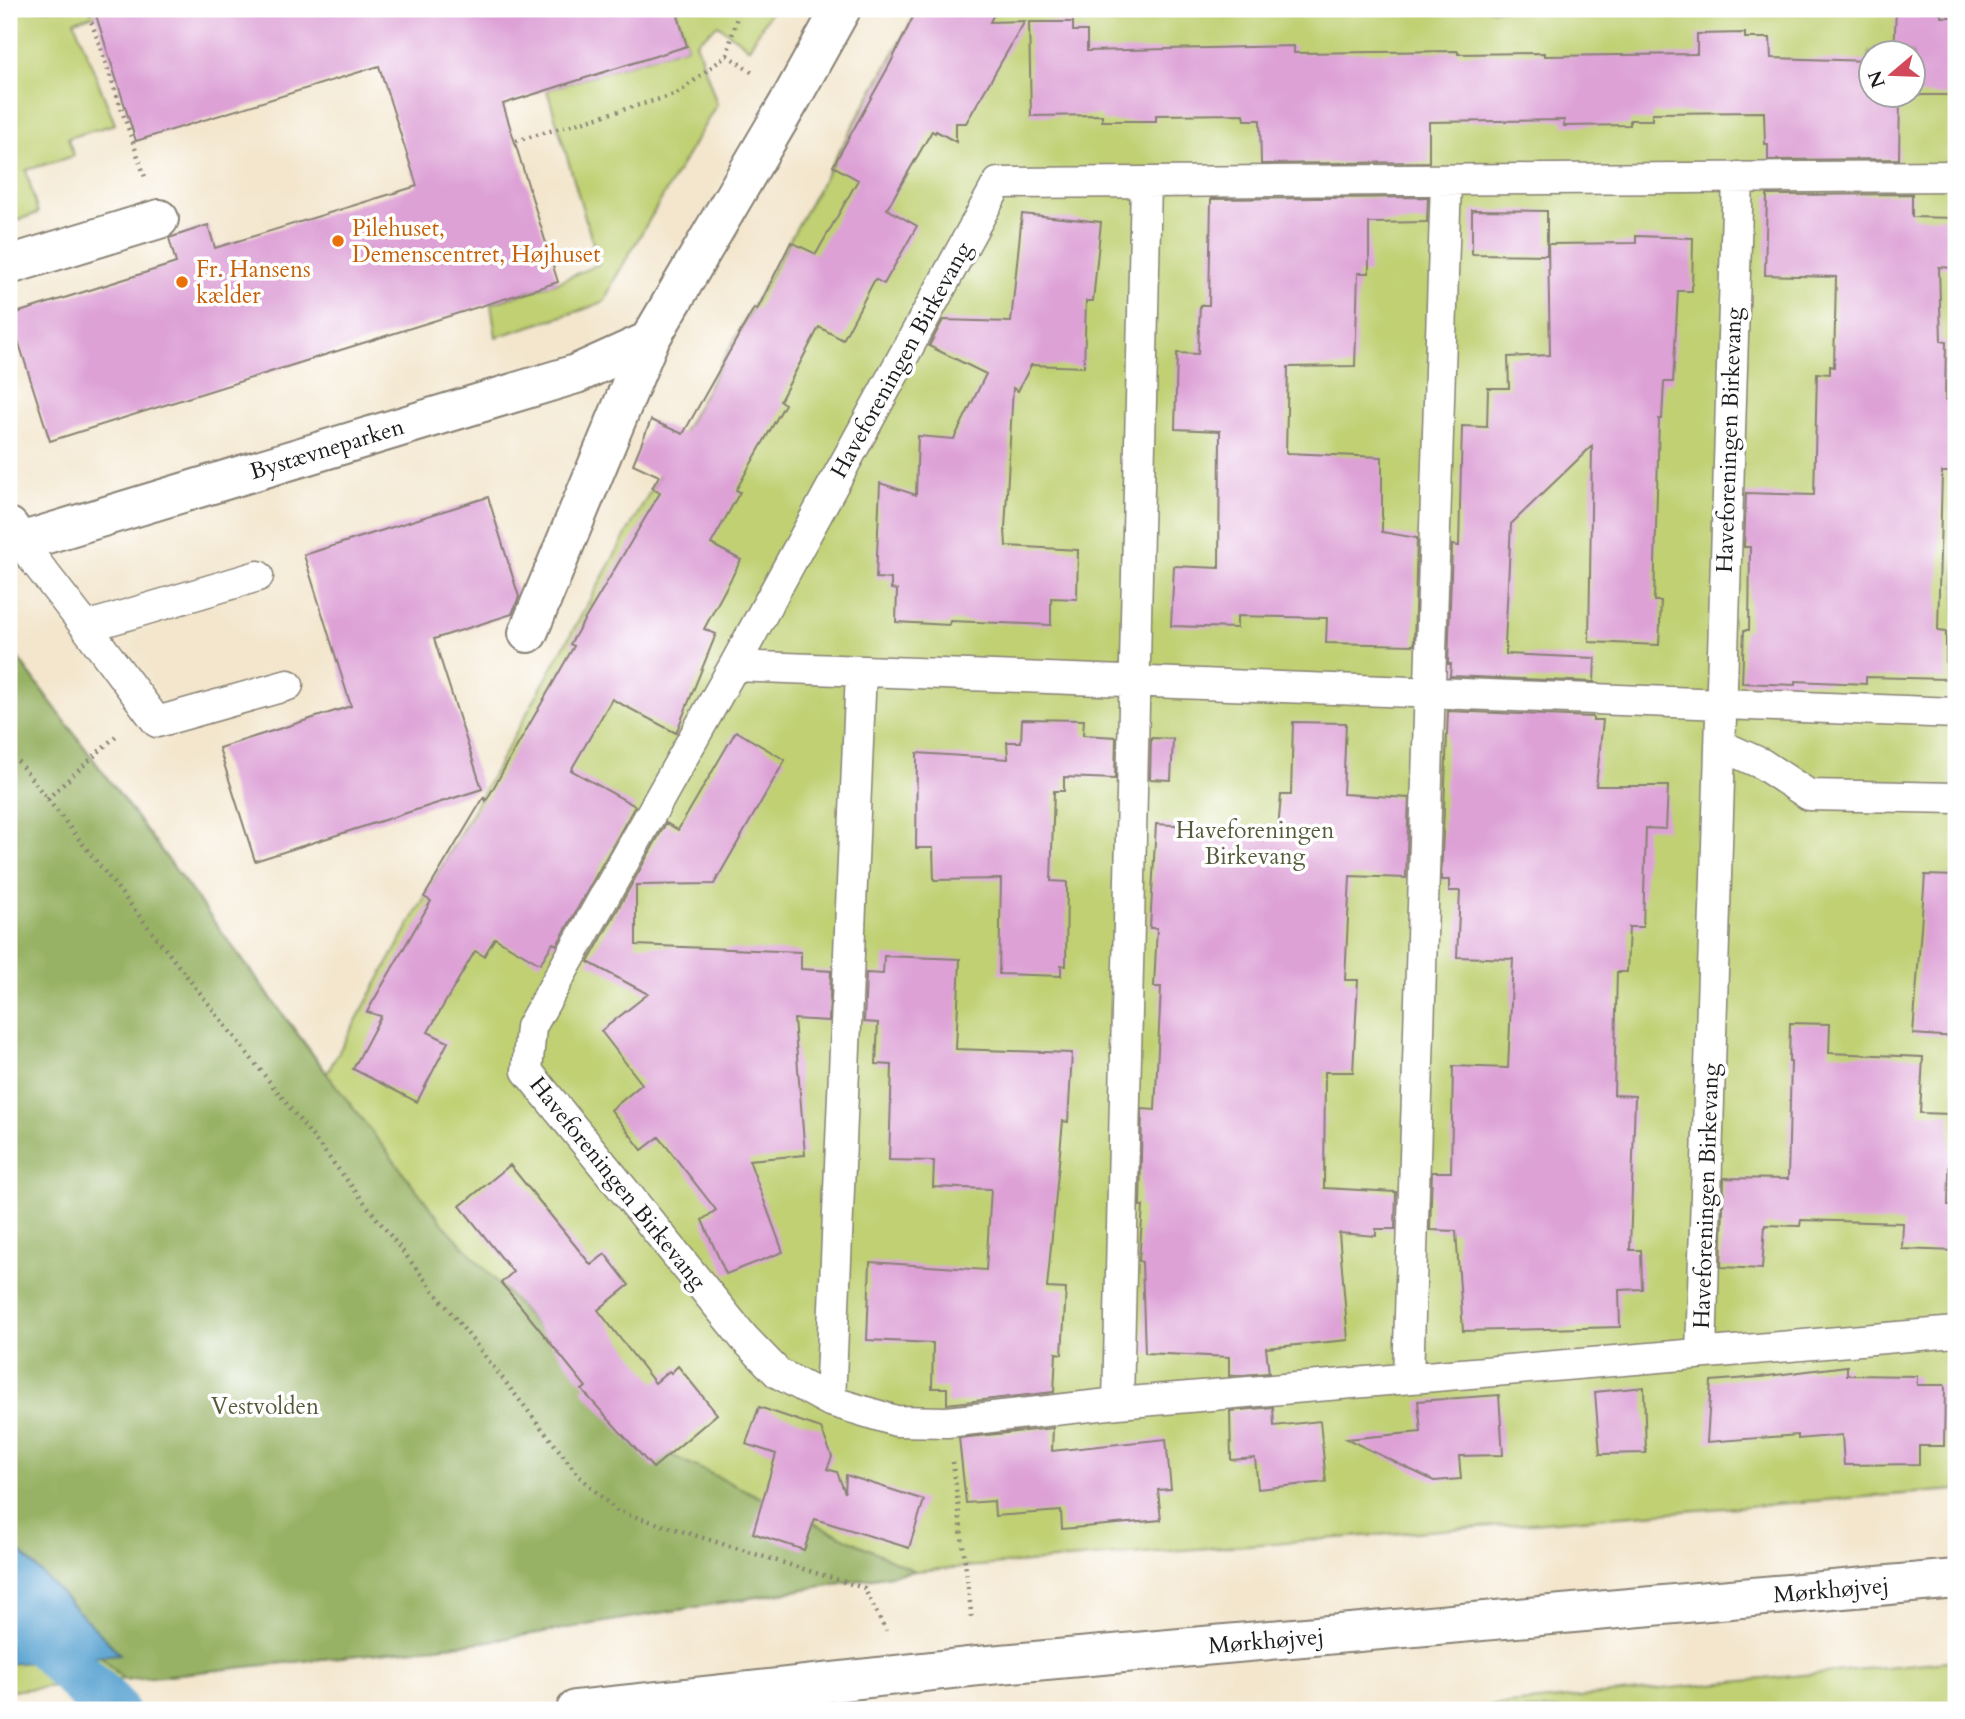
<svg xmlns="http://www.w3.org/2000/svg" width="1965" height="1719" font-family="Cardo,serif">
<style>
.green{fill:#c0d073;stroke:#6e7648;stroke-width:2;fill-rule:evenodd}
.forest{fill:#98b265;stroke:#5a6740;stroke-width:2}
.water{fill:#59a2d0;stroke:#3a5f76;stroke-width:2}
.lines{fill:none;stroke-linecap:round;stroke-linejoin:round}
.canal{stroke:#59a2d0;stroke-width:52}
.building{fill:#dda1d6}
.service-casing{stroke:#888174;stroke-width:33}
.minor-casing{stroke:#888174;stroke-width:42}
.tertiary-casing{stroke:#888174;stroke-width:42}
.path{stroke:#888174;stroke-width:4.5;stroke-dasharray:2 5;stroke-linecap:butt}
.service{stroke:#fff;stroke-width:30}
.minor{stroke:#fff;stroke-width:38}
.tertiary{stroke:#fff;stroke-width:38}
.food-dot{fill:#e8710a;stroke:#fff;stroke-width:2.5}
.labels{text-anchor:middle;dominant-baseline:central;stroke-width:7;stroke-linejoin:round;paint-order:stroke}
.food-label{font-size:23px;fill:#c56008;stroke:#fff;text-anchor:start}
.street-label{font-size:23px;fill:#1c1c1c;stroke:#fff}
.park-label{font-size:23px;fill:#555b3a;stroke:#fff}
</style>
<rect width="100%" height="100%" fill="#fff"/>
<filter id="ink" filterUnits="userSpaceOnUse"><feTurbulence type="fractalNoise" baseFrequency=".0143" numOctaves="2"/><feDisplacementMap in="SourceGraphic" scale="14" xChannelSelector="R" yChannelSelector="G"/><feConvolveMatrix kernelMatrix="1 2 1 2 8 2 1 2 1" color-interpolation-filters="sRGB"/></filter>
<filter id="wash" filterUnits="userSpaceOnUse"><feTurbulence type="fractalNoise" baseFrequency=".00686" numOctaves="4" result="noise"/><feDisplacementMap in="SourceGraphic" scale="28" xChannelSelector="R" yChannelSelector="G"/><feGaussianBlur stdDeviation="1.57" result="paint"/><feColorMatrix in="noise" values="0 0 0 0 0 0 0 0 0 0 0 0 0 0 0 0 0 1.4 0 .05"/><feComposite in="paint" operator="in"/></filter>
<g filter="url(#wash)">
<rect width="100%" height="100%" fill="#f3e6cd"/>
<path class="green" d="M9,9h108l-43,12 41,103 -47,14 6,18 -48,14 12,43 -29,10z
M676,9h96l-23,39 -31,-23 -22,17 21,62 -104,178 -8,19 -20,8 -89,28 -5,-33 67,-22 41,-18 -52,-174 140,-44z
M918,9h1038v1481l-1041,81 -432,71 -474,49v-1045l318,427zM1870,52h42v42h-42z
M1956,1660v50h-509z"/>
<path class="forest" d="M9,646l318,428 117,151 200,217 271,129 -432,71 -359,38 -115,-119z"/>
<path class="water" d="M9,1540l111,114 -111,10z"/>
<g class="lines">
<path class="canal" d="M9,1607l103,103"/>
</g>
<g id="blocks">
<path class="building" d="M94,9h582l11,37 -184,58 55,178 -508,159 -40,-126 166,-52 -7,-25 39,-13 7,23 202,-62 -38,-120 -243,75z
M1896,11l45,1v5h15v78h-56l-1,64 -131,1v-16h-3l-1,-32 -112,1v7h-22v5l-66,1v-6l-135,2v40l-168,2 -1,-44h-15l-1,-6 -88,1v6h-54v-6l-71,1 -2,-94h44v9h14v20l207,-5v7l164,-2v3l86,-1v3l153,-2v-20l48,-1v5h25l1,20 100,3v33h42v-42h-19z
M915,13l79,1 -4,8 35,-1 -59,102h-10v19l-20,-11 -1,2 -3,-2 -45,78 30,17 -33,58 -9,-5 -32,61 -24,-13 -39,74 5,3 -49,86 4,2 -29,52 30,16 -37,69 12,5 -40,99 -64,-34 -41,71 64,36 -78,139 -4,-2 -13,21 -45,-26 -11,18 -9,-5 -47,81 20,10 -31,60 -64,-33 28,-53 -14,-4 64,-111 -7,-4 60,-100 2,4 88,-155 -4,-2 90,-151 -8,-5 7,-12 -26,-12 18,-44 32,14 71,-126 3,2 34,-68 25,12 42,-74 -25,-14 57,-102z
M1912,194v23l44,1v50l-17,-1 2,74 5,1 -1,58h11v72h-14l-4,159 8,1v47l-80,-2v7l-71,-3v4l-53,-2 2,-53h5l1,-83h-6l2,-54 68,2 3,-122 13,1v-8l4,1 2,-90 -71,-2 2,-80z
M1428,197l-1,25 -58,1v50h-11l-3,93 -67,1 -2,86 96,4v75l35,6 -3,107 -88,-2 1,-25 -90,-2v12l-66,-2 3,-60 45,2 1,-137 -45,-2 2,-76 21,1 2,-49h9l2,-106z
M1472,210l75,1v44l-75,-1z
M1022,214l79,8 -8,79h-7l-2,66 -53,-2 -13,26 -5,-3 -8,141 1,17 72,4 -1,49 -26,-1v27l-101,-4 -1,4 -53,-3 1,-32 -6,-1v-10l-15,-1 4,-95 36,12 2,-59 36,3 32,-65 -57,-28 14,-26 68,2z
M1636,236l57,2 -1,53h-14l-5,91h-9l-2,37h-3l-5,182h7l-2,44 -70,-3 3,-196 -81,78 -6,119h1v11l89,4 -1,24 -144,-6 1,-12h-3l4,-119 7,1 3,-120 25,1 1,-39h21l-1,-31 42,-2 -2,-111 88,-1z
M488,497l31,100 -7,17 -78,25 48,150 -227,72 -36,-113 132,-42 -47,-151z
M1448,711l145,6v3h10l-7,66h72l-2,43 -20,-1 -3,99h-14l-2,45h-10l-3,123 21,1 -5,154h11l1,39 -23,1 1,37 -157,4 -7,-100 -26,-1 2,-58h19l2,-106 55,2 5,-109 -56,-2 3,-66h-11v-11h-8z
M1022,719l62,1 -1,15 33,2 -1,42 -51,-2v14h-10l-3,90 16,1 -1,84 -5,-1v11l-62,-2 2,-95 -67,1 -1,-32h-17l1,-95 91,6 -1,-17h14z
M1293,722l53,1 -3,71 66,4 -3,80 -56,-2 -5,104h13l-5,92h-28l-1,116 72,4 -1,37h-19v7l-37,-3 9,107 -82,8 3,25 -40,3v-19l-84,-4 -3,-91 -3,-1 4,-55h-3l2,-97 13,1 6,-123h-7l3,-59h-7l6,-104 122,7 3,-36h10z
M736,731l49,29 -71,124 -78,1v60l165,7v17l30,2 -2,50 -35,-2 11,136 -56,5 34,92 -57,22 -24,-54 14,-10 -57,-73 -17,13 -31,-40 31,-26 -41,-53 47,-37 -60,-32 78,-139 12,7z
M1151,738l22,1 -2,41 -21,-1z
M1925,875l31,1v161l-43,-3z
M884,956l76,3 -4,90 116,4 -4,69 -5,-1 -16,167 19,1 -4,65 -6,-1 -2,39 -107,12v-16h-15l1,-45 -66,-3 3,-78 116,8 5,-81 -58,-2 1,-26 -45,-1 3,-95 -16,-1 2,-41 -14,-1 2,-49 17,1z
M1790,1023l40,1 -1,29 94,4 -3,56 31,1 -3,91h8v46l-54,-2 1,-26 -102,-3 -1,6 -35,-1 -3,44 -41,-2 3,-89 64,1 3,-117h-2z
M510,1165l81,100 14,-11 24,31 -31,25 57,73 14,-12 2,2 7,-7 39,48 -64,54 -71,-78 4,-3 -67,-83 -18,-21 12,-11 -53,-66z
M1847,1366v9l70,1v9h28l-1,61h-25v18l-75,1 -2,-30 -44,4v-4l-91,7 4,-61 49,-4z
M1644,1387l2,66 -46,1 -5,-62z
M1499,1395l4,60 -44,1 2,23 -27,2 -87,-42 74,-7 -3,-31z
M759,1407l62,21 11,29 -5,12 10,3 8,21 1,-18 78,25 -15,48 -94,-29 -11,31 -51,-17 23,-79 -30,-10z
M1273,1407l1,19 46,-5 6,61 -68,7 -3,-31 -24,2 -1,-49z
M1053,1428l-1,23 114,-12 5,50 -13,1 3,30 -99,9 -1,-18 -66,5 -1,-15 -28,2 -7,-65z"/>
</g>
</g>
<g filter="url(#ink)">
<use href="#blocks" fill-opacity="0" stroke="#888174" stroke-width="2"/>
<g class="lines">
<g class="service-casing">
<path id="service" d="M1956,176l-958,7 -264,483 -203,361 -4,44 217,267 34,35 52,28 66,20 51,1 171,-19 838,-71
M20,542l66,85 71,95 131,-37
M86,627l172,-51
M734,666l1222,47
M1720,745l42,19 47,31 147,3
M1701,1353l37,-1176
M1408,1378l38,-1198
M830,1401l31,-730
M1118,1403l28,-1221"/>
</g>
<g class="minor-casing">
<path id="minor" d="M9,265l150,-46
M9,527l11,15 556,-168 73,-33 142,-242 50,-90
M528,633l121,-292"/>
</g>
<g class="tertiary-casing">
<path id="tertiary" d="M576,1710l402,-44 978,-87"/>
</g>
<path class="path" d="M87,9l58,168
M727,55l26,18
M516,141l161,-47 50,-39 12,-46
M9,750l571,727 37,34 247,77 22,43
M47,799l70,-64
M953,1462l19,158"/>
<use href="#service" class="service"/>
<use href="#minor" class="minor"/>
<use href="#tertiary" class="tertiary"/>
</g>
</g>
<g class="food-dot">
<circle cx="338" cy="241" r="7"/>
<circle cx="182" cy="282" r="7"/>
</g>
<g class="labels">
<g class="food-label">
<text x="352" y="228">Pilehuset,<tspan x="352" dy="26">Demenscentret, Højhuset</tspan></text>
<text x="196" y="269">Fr. Hansens<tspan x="196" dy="26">kælder</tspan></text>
</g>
<g class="street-label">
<text transform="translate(901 360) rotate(-61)">Haveforeningen Birkevang</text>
<text transform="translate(1729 440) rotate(-88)">Haveforeningen Birkevang</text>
<text transform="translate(327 449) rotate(-17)">Bystævneparken</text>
<text transform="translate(618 1183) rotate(51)">Haveforeningen Birkevang</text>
<text transform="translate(1706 1196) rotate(-88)">Haveforeningen Birkevang</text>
<text transform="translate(1831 1590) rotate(-5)">Mørkhøjvej</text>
<text transform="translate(1266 1641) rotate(-5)">Mørkhøjvej</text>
</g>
<g class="park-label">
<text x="1255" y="830">Haveforeningen<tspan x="1255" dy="26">Birkevang</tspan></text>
<text x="265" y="1406">Vestvolden</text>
</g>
</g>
<rect width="1965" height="1719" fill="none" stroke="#fff" stroke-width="35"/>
<g transform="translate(1892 74) rotate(251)"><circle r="33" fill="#ffffff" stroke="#a4a4a4" stroke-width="2"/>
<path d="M0-5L12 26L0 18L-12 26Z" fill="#d1495b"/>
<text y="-10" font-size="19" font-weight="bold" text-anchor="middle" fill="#1c1c1c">N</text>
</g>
</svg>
